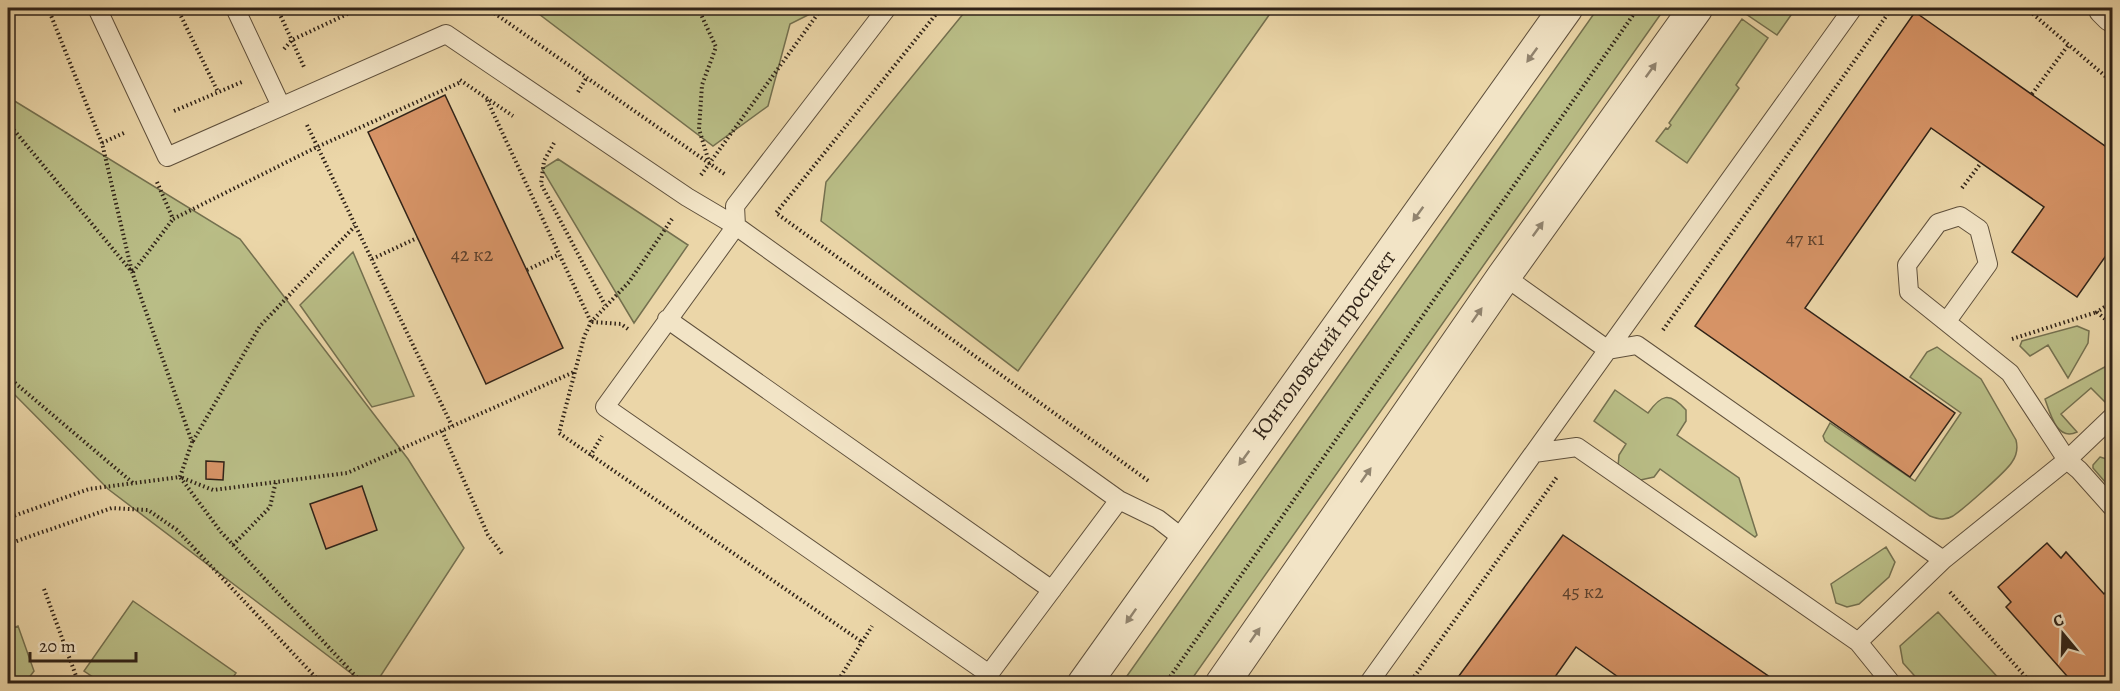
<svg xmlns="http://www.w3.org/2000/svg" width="2120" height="691" font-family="Alegreya,serif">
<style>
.green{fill:#b9bd86;stroke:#74704f;stroke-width:1.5}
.building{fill:#d79467;stroke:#302318;stroke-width:1.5}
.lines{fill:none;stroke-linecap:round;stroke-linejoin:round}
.service-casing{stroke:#5f503c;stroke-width:20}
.minor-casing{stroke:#5f503c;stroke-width:35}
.tertiary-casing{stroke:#5f503c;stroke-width:35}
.path{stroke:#302318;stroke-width:4;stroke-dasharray:1.5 3;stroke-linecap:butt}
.service{stroke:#f2e4c6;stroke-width:18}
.minor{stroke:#f2e4c6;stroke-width:33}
.tertiary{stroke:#f2e4c6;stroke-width:33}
.oneway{fill:#91846f}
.labels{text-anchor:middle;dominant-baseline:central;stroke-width:4.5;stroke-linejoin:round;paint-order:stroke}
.number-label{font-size:20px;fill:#5a3f2c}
.street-label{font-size:22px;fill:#302318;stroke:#f2e4c6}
</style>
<rect width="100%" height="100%" fill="#ebd6a8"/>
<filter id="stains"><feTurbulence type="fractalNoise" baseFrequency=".00333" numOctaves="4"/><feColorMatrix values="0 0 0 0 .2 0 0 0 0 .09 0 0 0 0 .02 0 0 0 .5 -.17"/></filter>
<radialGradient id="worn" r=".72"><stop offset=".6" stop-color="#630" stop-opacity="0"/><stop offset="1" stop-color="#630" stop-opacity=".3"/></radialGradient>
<path class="green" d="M531,8h291l-32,16 -22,82 -55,40z
M968,8h306l-256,363 -197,-150 5,-39z
M1598,8h67l-476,675h-67z
M1750,8h46l-19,27 -31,-21z
M1742,19l26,19 -32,47 3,3 -52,75 -31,-22 10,-13 2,1 3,-4 -2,-2z
M8,97l232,142 168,220 56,89 -88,135h-12l-256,-194 -100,-101z
M558,159l130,86 -54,78 -92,-154z
M353,252l61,144 -42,11 -72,-102z
M2077,326l12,5 -1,12 -20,35 -20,-33 -18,11 -10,-10 2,-5z
M1937,347l44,32 35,61c2,8 1,15 -4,22 -6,10 -50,48 -59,54 -8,5 -15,3 -23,0l-105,-75 -2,-5 7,-13 85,58 46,-68 -51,-36 17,-25z
M2112,363v35l-4,7 -17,-17 -30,26 16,18c-20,10 -27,-19 -32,-33z
M1615,390l33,23c13,-18 21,-22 38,-3v11l-9,14 62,43 18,57 -2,2 -95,-68 -6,8 -18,4 -18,-14 1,-12 7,-11 -32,-23z
M2100,457l10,3 -2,2 4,6v22l-19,-22v-3z
M1886,547l9,15 -6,15 -30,27 -12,3 -11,-4 -5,-19z
M133,601l103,72 -7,10h-127l-18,-12z
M1938,612l65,71h-82l-18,-20 -3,-17z
M18,626l16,45 -9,12h-17v-53z"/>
<path class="building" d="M1915,12l197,139v96l-35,50 -65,-45 32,-45 -113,-79 -126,180 150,105 -45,64 -215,-151z
M445,95l118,253 -77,36 -118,-252z
M206,461l18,1 -1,18 -17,-1z
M362,486l15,44 -51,19 -16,-45z
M1563,535l217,149h-152l-52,-37 -26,37h-97z
M2047,543l14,15 5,-6 38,42 5,-5 3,4v91h-38l-68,-77 5,-5 -13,-15z"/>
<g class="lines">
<g class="service-casing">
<path id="service" d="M97,8l70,149 279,-123 241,163 49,29 -1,-20 152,-198
M235,8l46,98
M1504,276l104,74 29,-5 306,215
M667,319l385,271
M1947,321l41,-57 -9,-35 -19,-13 -22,7 -31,42 2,27 101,81 57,87 12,10 33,37
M1534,453l43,-6 281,195
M1119,500l-130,174 -384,-267 131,-181 383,274 39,19 27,21
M1368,684l485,-676
M1892,684l-34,-42 85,-82 124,-100 45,-43"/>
</g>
<g class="minor-casing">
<path id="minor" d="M2105,8l7,7"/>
</g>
<g class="tertiary-casing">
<path id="tertiary" d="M1084,684l482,-676
M1222,684l282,-408 192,-268"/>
</g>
<path class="path" d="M48,8l54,135 30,129
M177,8l41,84
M277,8l27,59
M487,8l239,167
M698,8l18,39 -14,38 -3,44 10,33
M941,8l-165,205 374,269
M2026,8l86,74
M284,49l8,-9 68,-32
M460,80l53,36
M578,92l9,-15
M2032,94l37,-50
M487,100l104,222
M174,111l68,-29
M8,123l124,149 60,170 -12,35 -91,12 -81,29
M307,125l145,301
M102,143l24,-11
M554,143l-10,18 -3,23 64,121
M701,175l121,-167
M157,182l16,37 144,-72 144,-65
M1962,188l19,-25
M672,219l-43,63 -38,40 -7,15 -25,96 303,209
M372,259l45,-21
M527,270l31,-15
M133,272l40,-53
M2112,302l-15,10 15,13
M592,322l29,2 7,5
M1663,330l229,-322
M2012,339l85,-27
M8,377l125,106
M442,431l46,104 15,20
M193,441l67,-115 95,-100
M590,456l12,-20
M8,544l104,-36 36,2 29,20 145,154
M233,545l37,-38 6,-26
M44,589l35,95
M1950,592l82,92
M363,684l-142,-152 -41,-55 33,13 134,-17 227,-101
M836,684l36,-58
M940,684l4,-8
M1165,684l473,-676
M1409,684l148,-207"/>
<use href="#service" class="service"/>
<use href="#minor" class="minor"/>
<use href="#tertiary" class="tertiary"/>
</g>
<defs><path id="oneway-solid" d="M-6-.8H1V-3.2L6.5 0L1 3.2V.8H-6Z" transform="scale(1.5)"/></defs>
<g class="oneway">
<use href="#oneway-solid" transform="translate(1532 55) rotate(126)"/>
<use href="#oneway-solid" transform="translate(1651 70) rotate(-54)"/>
<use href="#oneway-solid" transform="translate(1418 214) rotate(126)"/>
<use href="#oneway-solid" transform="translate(1538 229) rotate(-54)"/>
<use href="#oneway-solid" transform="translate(1477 315) rotate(-55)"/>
<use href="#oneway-solid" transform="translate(1244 458) rotate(126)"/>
<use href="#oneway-solid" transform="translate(1366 475) rotate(-55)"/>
<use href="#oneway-solid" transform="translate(1131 616) rotate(125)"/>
<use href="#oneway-solid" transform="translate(1255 635) rotate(-55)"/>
</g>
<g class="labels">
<g class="number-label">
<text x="1805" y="238">47 к1</text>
<text x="472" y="254">42 к2</text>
<text x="1583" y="591">45 к2</text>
</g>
<g class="street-label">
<text transform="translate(1324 345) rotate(-54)">Юнтоловский проспект</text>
</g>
</g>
<rect width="2120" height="691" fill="none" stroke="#ebd6a8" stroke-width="30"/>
<rect x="9" y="9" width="2102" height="673" fill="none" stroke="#302318" stroke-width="3"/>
<rect x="15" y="15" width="2090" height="661" fill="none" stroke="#302318" stroke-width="1.5"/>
<g transform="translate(2063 634) rotate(341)" stroke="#f2e4c6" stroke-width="4.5" paint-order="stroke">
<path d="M0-4.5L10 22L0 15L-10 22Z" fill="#302318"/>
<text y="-9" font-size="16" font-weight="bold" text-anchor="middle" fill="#302318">С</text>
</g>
<path d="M30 652v9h106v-9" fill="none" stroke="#302318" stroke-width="3"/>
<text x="39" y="652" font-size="18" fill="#302318" stroke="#f2e4c6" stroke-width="4.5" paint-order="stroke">20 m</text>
<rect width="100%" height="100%" filter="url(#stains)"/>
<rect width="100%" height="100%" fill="url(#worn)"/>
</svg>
